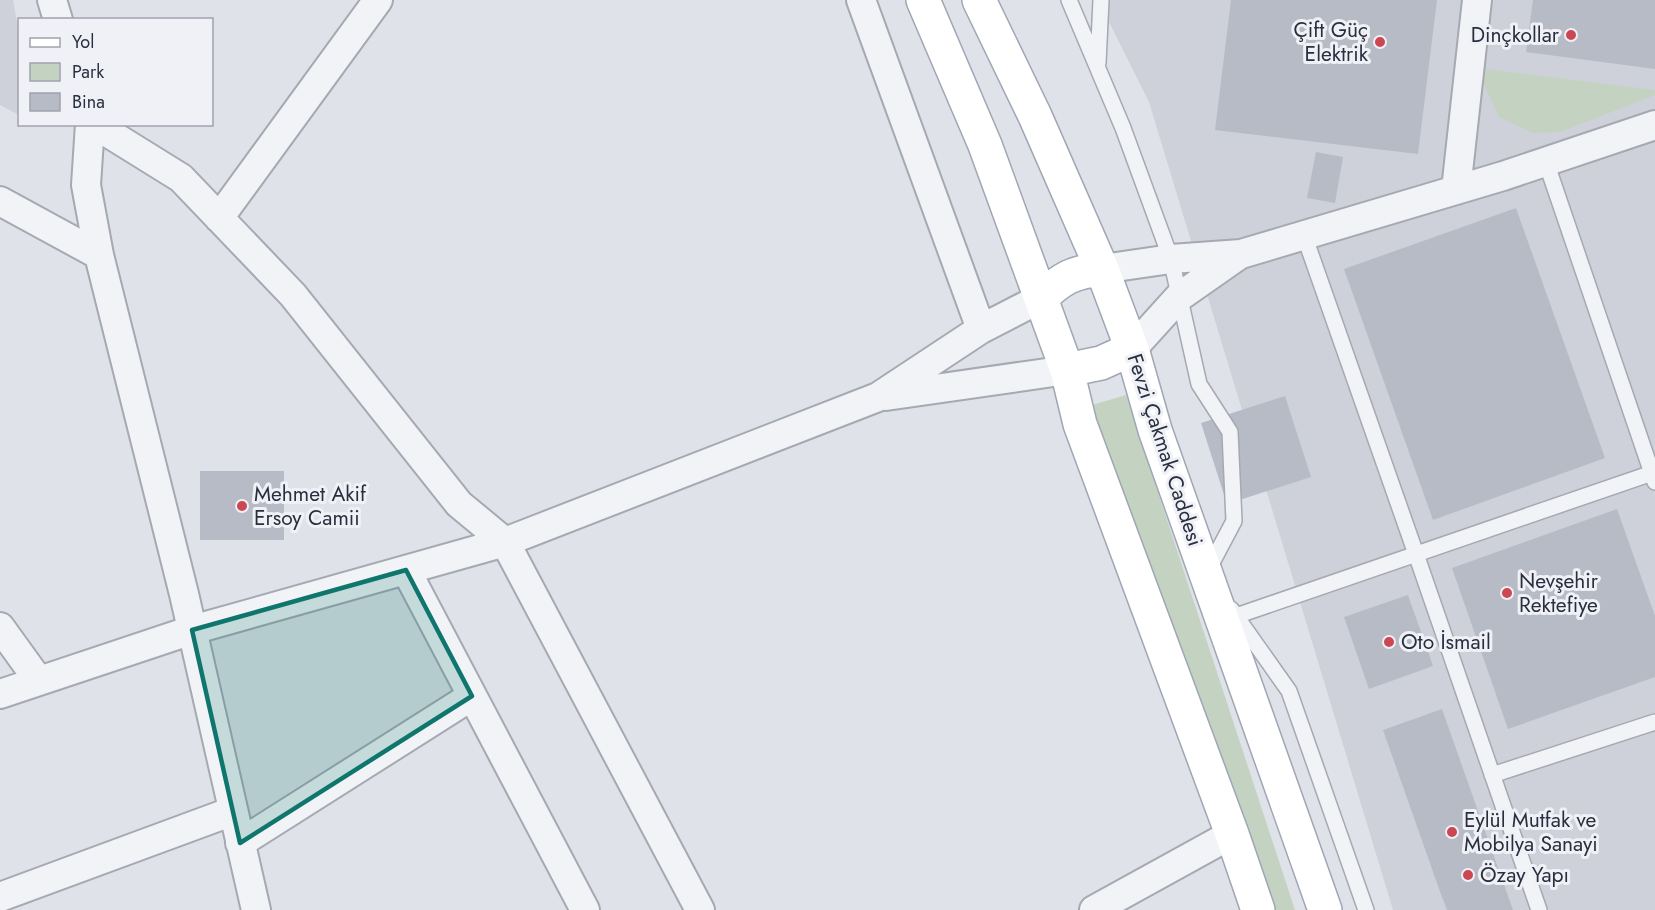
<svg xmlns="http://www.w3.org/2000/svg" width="1655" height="910" font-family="Jost,sans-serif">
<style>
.built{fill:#ced1da}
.green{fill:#c4d2c1}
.building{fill:#b7bbc5}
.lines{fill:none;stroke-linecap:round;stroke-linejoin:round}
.lane-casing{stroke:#a5a9b2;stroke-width:18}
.street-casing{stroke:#a5a9b2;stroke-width:32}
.primary-casing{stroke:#9fa6b4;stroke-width:36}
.lane{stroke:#f2f3f7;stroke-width:15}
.street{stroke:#f2f3f7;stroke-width:28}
.primary{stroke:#fff;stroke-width:33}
.marked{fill:#0f766e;fill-opacity:0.2;stroke:#0f766e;stroke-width:4.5;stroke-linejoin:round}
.poi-dot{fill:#cb4752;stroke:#eff1f6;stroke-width:2}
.labels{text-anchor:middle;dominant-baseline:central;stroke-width:6;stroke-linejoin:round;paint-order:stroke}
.poi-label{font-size:21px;fill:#292f3f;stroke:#eff1f6;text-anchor:start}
.street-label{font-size:21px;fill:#292f3f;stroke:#eff1f6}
</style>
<rect width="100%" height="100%" fill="#dfe2e8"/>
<path class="built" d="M0,0h13l6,34v81l-19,-10z
M1098,0h557v910h-262l-244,-808z"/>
<path class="green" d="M1486,69l169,21v5l-95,37 -28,1 -33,-16 -15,-33z
M1126,395l169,515h-23l-183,-504z"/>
<path class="building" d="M1231,0h206l-19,154 -203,-24z
M1533,0h122v69l-129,-17z
M1316,152l27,5 -8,46 -28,-5z
M1516,208l89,250 -172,62 -89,-251z
M1285,396l26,81 -84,27 -26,-81z
M200,471h84v69h-84z
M1617,509l38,107v61l-147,52 -56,-161z
M1408,595l25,71 -64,23 -25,-72z
M1442,709l61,173 10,28h-66l-9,-24 -55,-156z"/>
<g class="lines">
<g class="lane-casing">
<path id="lane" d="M1069,0l54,128 48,131 28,125 31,48 4,89 -27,51
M1098,63l3,-63
M1546,162l109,320
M1304,235l112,319 123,356
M1231,609l58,82 77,219
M1236,616l419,-144
M1492,775l163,-53"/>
</g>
<g class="street-casing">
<path id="street" d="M52,0l6,20
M861,0l120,329
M90,124l-4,61 13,70 85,339 72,316
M94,124l87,54 112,117 166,209 46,38 195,368
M1456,190l21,-190
M0,201l99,54
M219,218l159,-218
M1102,269l69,-10 70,-5 262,-78 152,-51
M1132,349l47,-52 60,-42
M886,396l181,-26
M406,570l179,340
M0,627l39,54
M0,694l192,-64 313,-88 373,-145 103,-68 60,-31
M240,843l232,-147
M0,897l233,-86
M1094,910l138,-76"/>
</g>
<g class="primary-casing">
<path id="primary" d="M923,0l62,145 82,225 13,54 152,410 26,76
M979,0l56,116 67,153 30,80 23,81 170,480
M1041,298c21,-20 32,-26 61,-29
M1067,370l34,-7 31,-14"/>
</g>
<use href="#lane" class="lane"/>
<use href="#street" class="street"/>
<use href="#primary" class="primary"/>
</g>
<path class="marked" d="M406,570l66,126 -232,147 -48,-213z"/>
<g class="poi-dot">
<circle cx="1571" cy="35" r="6"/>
<circle cx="1380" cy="42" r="6"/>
<circle cx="242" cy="506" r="6"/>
<circle cx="1507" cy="593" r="6"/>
<circle cx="1389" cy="642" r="6"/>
<circle cx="1452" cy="832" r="6"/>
<circle cx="1468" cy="875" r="6"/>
</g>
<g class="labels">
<g class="poi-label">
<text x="1368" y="30" text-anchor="end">Çift Güç<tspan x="1368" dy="24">Elektrik</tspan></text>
<text x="1559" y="35" text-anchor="end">Dinçkollar</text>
<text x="254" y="494">Mehmet Akif<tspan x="254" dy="24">Ersoy Camii</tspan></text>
<text x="1519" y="581">Nevşehir<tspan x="1519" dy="24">Rektefiye</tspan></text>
<text x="1401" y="642">Oto İsmail</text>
<text x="1464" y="820">Eylül Mutfak ve<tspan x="1464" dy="24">Mobilya Sanayi</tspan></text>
<text x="1480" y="875">Özay Yapı</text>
</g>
<g class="street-label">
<text transform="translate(1165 450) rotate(72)">Fevzi Çakmak Caddesi</text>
</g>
</g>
<rect x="18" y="18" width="195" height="108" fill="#eff1f6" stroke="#a0a3ad" stroke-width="1.5"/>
<rect x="30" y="38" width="30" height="9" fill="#ffffff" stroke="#a0a3ad" stroke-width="1.5"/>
<text x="72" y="48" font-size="18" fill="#292f3f">Yol</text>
<rect x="30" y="63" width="30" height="18" fill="#c4d2c1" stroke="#a0a3ad" stroke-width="1.5"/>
<text x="72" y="78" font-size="18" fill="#292f3f">Park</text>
<rect x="30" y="93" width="30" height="18" fill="#b7bbc5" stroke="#a0a3ad" stroke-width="1.5"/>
<text x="72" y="108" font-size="18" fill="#292f3f">Bina</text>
</svg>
